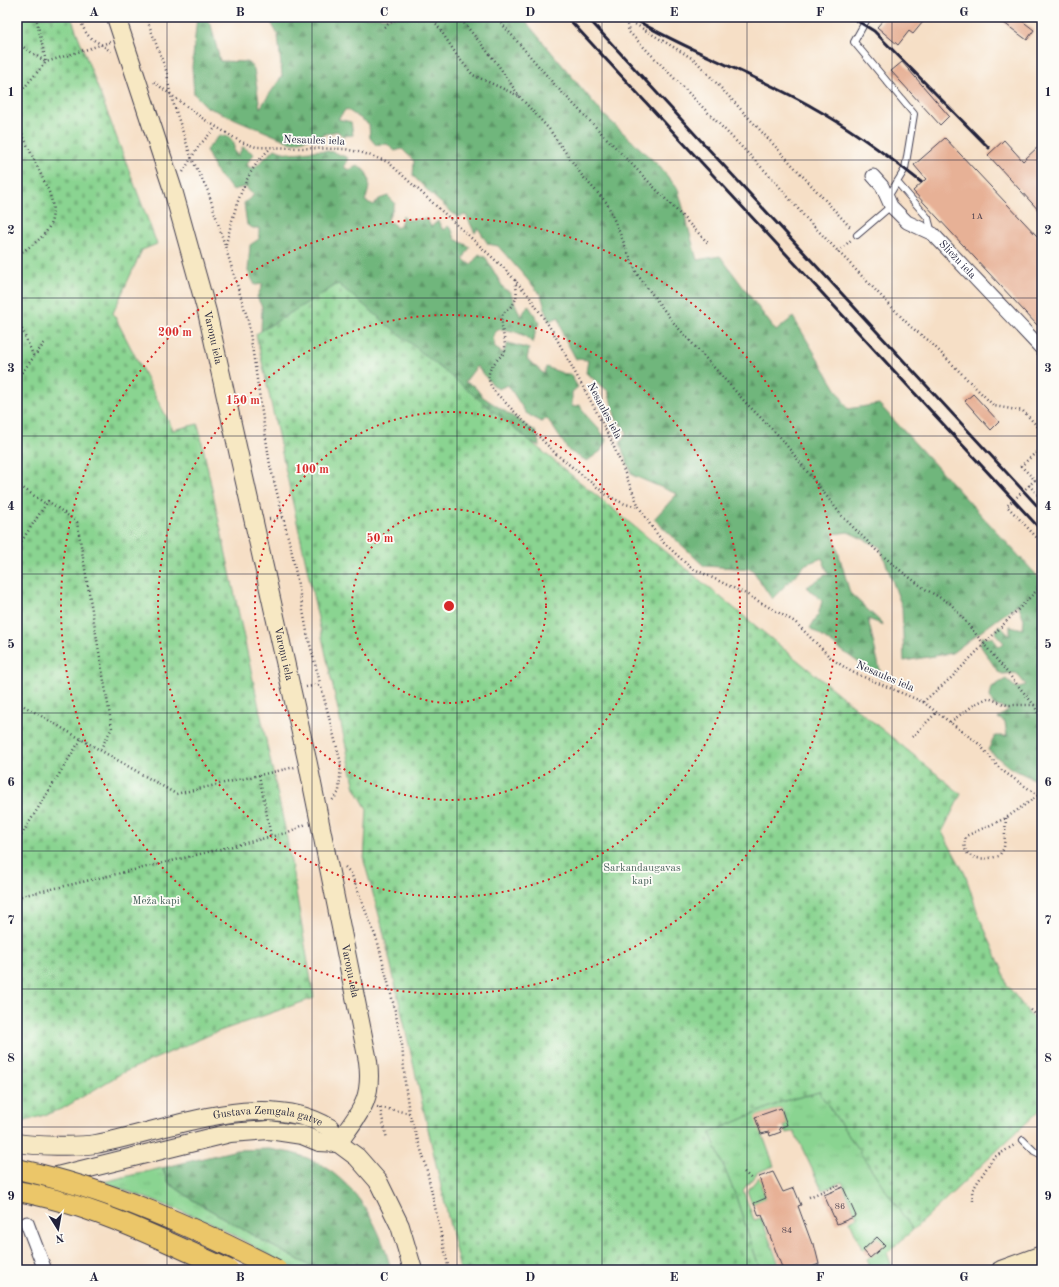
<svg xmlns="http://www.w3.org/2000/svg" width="1059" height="1287" font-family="'Old Standard TT',serif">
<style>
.grass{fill:url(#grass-tufts);stroke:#567b66}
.forest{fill:url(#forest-firs);stroke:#486c5b}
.cemetery{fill:url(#cemetery-stones);stroke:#567b66}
.building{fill:#e7b196}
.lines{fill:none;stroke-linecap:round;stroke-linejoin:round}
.lane-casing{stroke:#423e50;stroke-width:8}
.street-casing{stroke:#423e50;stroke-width:15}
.secondary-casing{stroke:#423e50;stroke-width:20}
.path{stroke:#423e50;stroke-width:2.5;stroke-dasharray:1 3;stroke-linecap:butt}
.lane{stroke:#fff;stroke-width:6}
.street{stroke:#fff;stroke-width:13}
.secondary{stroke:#f7e8c3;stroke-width:18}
.rail{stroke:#22223b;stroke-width:3}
.primary-bridge-casing{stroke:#423e50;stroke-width:22;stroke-linecap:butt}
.primary-bridge{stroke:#ebc669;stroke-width:20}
.grid{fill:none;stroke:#22223b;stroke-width:1;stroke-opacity:0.55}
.ring{fill:none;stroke:#d62828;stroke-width:2;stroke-dasharray:2 4}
.labels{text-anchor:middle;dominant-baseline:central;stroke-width:3.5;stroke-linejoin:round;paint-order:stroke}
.number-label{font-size:9px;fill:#534652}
.street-label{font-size:11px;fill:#22223b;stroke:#fdfcf7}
.park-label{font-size:11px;fill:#466059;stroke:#fdfcf7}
.centre{fill:#d62828;stroke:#fdfcf7;stroke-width:2}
.ring-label{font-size:12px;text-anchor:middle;font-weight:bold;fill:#d62828;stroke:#fdfcf7;stroke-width:3.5;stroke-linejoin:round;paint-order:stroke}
.neatline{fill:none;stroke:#22223b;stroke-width:1.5}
.grid-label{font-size:13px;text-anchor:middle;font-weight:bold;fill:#22223b}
</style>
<defs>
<pattern id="grass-tufts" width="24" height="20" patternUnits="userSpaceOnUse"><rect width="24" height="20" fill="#8ad491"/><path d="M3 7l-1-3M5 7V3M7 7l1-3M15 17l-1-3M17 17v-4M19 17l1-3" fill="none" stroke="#77b67e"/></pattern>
<pattern id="forest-firs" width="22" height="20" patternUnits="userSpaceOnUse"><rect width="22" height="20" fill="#6fb67b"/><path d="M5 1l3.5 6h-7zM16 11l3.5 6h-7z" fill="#5b9466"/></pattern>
<pattern id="cemetery-stones" width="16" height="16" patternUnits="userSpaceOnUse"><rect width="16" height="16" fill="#8ad491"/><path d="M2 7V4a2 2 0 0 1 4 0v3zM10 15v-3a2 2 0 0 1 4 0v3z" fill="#77b67e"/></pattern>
</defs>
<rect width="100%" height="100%" fill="#fdfcf7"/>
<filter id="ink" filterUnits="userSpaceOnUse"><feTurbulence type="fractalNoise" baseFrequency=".025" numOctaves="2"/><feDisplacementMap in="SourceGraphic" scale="8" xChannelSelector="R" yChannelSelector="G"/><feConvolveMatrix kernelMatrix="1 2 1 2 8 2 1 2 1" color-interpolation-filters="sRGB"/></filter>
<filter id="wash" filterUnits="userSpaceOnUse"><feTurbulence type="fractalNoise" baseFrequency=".012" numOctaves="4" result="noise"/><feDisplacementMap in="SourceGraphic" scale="16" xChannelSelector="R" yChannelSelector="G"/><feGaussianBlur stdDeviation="0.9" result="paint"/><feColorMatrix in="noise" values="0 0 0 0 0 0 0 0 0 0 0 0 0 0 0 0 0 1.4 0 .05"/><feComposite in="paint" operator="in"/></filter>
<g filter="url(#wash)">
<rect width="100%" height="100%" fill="#f6dfc6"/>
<path class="grass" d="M819,1092l94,138 -26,23 6,17h-22l-4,-10 18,-15 -8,-8 -14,13 -1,-1 -12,-28 7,-4 -15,-35 -20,8 -28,-59 -7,2 -3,-7 3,-1 -6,-17 -25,9 18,49 -16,6 -15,18 11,30 7,-2 20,52h-21l-24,-73 -26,-64 71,-31z
M162,1168l7,15 24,17 68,40 57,30h-22l-86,-48 -107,-40z
M759,1177l5,7 -3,1 5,13 -14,6 -5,-13z"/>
<path class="forest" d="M197,17h7l7,8 9,36 28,1 6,7 6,39 22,-32 -4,-41 -10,-18h254l82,98 55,51 19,23 19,71 23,-4 56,75 17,-14 55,92 31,-5 163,177v206l-7,-7 -26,-13 -21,-17 7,-14h12l-2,-14 -7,-4 11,-8 -16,-5 -3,-9 2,-9 14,-8 10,9 10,-3 -10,-12 -13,1 -5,-2 -18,-27 2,-8h10l7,10 5,-4 -9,-10 4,-8 11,11v-10l13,3 1,-10 -6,-15 -66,49 -48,8 -2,-54 -22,-60 -32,-15 -15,2 17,59 34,32 -16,-6 14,60 -72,-51 8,-13 4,-14 -15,-14 21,-14 -6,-15 -16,6 -34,35 -20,-30 -48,-3 -50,-47 23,-25 -45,-19 -12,-31 7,-12 -11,-13 -8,-28 -22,-18 2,-13 -12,-1 -13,-24 -4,-18 -10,4 -8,-26 -43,-49 -10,-2 -10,-16 -3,5 -9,-18 -9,2 -24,-21 -20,-20 1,-15 -12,-12 -7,2 -8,-7 -11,1 -6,-7 -1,-14 -23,-15 -8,10 13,3 2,13 -10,1 -6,-5 -45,12 -85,-36 -13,-13 -2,-27z
M220,135l9,2 5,6v9l4,3 5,-8 11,7 -7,9 2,5 6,-1 20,-18c17,9 34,-1 52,2 8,1 14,4 21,7l-4,9 5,3 8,-4c16,6 13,22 8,35l9,4 5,-6 9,-3 7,7 -8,19 6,1 3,5 4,-2 3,-10 4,4 20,-1 4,8 7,-6 5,9 5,-4 4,4 3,9 15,8 -7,12 8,6 8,-11 7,4 18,31 6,3 11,25 7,-12 12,18 -4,6 -3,14c-10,-10 -20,-13 -35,-14l-5,7 2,12 8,5 5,-10 21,6 -2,10 17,15 2,-7 19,7h5l8,13 -6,5v15l8,-2c6,15 19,20 26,35l-5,11 -14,10 -18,-10 -22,-33 -6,4 -15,-9 -18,-28 -10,4 -10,-9 -11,-14 -12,16 9,4 9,11 52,34 5,15 -11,-5 -191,-157 -77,47 1,-24 -5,-10 6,-13 -8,1 -7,-14 2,-26 9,-6v-11h-6l-6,-3 -3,-22 10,-8 -9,-8 -13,3 -6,-8 -8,-7 -12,-25z
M269,1149c10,2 21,3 30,6 51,17 80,65 92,115h-73l-57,-30 -68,-40 -24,-17 -7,-15 75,-18z"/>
<path class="cemetery" d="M17,17h54l86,227 -15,6 -29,63 60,117 25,-6 88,409 28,165 -100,35 -92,40 -60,36 -45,15z
M338,284l623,510 -19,38 23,42 13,40 24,55 5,16 35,45v78l-129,122 -94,-138 -38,10 -71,31 26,64 24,73h-300l-78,-344 -18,-65 3,-52 -12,-21 -99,-454z"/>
<g id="blocks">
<path class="building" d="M886,17h41l-14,17 -4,-3 -11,14 -21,-18z
M996,17h21l17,13 -7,10z
M902,62l47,54 -9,9 -49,-54z
M945,138l92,98 5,-5v88l-5,6 -124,-134 13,-12 -12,-14z
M1004,140l19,21 19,-18v71l-54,-59z
M973,394l26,28 -8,8 -26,-29z
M781,1108l6,17 -8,3 2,4 -11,4 -1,-4 -8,2 -6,-17z
M773,1172l10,20 11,-4 7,17 -3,1 14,38h2l5,20 -15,6h-21l-21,-55 -3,1 -5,-13 12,-5 -7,-21z
M843,1187l13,29 -19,8 -13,-29z
M877,1237l8,8 -15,13 -7,-8z"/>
</g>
</g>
<g filter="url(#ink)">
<use href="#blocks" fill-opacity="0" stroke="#423e50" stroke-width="1"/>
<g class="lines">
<g class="lane-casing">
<path id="lane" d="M868,17l-14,25 60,72 -9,55 -17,28
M897,182l31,36 4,15
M857,235l34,-29
M1023,1140l11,11 8,4"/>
</g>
<g class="street-casing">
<g id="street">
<path id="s1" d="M873,176l9,10 9,20 16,16 26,12 109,115"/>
<path d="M27,1223l18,47"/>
</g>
</g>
<g class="secondary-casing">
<g id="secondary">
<path id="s2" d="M116,17l57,173 34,122 101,452 60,297c5,40 -8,51 -30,82"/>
<path id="s3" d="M17,1143c18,3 61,4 79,1 70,-13 168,-57 234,-16l8,15 19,14 21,24 22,45 13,44"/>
<path d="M17,1185l32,-7 181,-45 39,-3 33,5 17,7 19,1"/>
<path d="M1001,1270l41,-15"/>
</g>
</g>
<path class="path" d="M36,17l10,45 64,-20
M80,17c6,25 14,20 31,35
M146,17l21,56 3,20 21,64 17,34 40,129 22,145 22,88 16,84 33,126 -2,29 -8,10
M432,17l26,40 15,18 46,21
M459,17l37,45 23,34 30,33 34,48 24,26 30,71 36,48 73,81 34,34 62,79 34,34 25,21 24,18 26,15 83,101 8,1
M496,17l59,68 153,158
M625,17l4,15 144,147 31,37 107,111 17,13 66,66 29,5 19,20
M625,18l70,42 156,168
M384,27l15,-10
M17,43l29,19 -29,34
M154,82l48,36 39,24 15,5 89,2 18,4 25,9 116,106 25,28 24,36 42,77 16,31 28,67 12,19 13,17 26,24 56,27 49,28 37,37 20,13 71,30 56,42 21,25 42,29
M17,123l32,69c12,33 -6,47 -32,63
M183,172l15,-25 18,-20
M226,244c9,-35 17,-72 45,-96
M838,252l13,-12
M515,280c3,16 3,23 -12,33 -4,12 3,25 2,39 -13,13 -22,20 -12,38l63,64 52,42 17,8 14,3
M17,318l17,39
M17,379l29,-38
M1042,447l-21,19 21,21
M1035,480l-28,26 35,37
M17,484l29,20
M1029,485l13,15
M269,519l15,-2
M17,548l31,-47 29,21 35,206 -12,22
M306,687l15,-2
M17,702l159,92 119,-27
M923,702l28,-24 91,-93
M950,722l27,-19 11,-5 19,7h27l8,15
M912,737l25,-25
M259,775l12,61
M1006,818l-2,30 -5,8c-17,5 -41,4 -33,-20l40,-18 33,-23
M17,842l64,-103
M345,867l6,6 27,70 16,63 8,38 3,39 4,30 16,49 24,108
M17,897l130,-30 139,-34 20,-9
M1031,1010l11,10
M377,1107l32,6
M380,1108l7,31
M744,1172l9,8
M809,1197l29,-12 1,3
M973,1201l-1,-10 21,-33 23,-14"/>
<use href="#lane" class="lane"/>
<use href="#street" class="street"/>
<use href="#secondary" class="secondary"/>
<path class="rail" d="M567,17l475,514
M587,17l455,494
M631,17c58,35 124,57 183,91 38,21 73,47 107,74
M851,17l23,14 115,117"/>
<g class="primary-bridge-casing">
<path id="primary-bridge" d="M17,1169c92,20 177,58 260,101
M17,1191c74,13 144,48 212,79"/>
</g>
<use href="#primary-bridge" class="primary-bridge"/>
</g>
</g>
<path class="grid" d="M167,17v1253M312,17v1253M457,17v1253M602,17v1253M747,17v1253M892,17v1253M17,160h1025M17,298h1025M17,436h1025M17,574h1025M17,713h1025M17,851h1025M17,989h1025M17,1127h1025"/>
<g class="ring">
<circle cx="449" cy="606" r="97"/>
<circle cx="449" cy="606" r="194"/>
<circle cx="449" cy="606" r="291"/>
<circle cx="449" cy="606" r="388"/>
</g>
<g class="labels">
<g class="number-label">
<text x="977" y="216">1A</text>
<text x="840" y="1206">86</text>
<text x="787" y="1230">84</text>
</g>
<g class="street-label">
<text transform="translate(314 141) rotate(2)">Nesaules iela</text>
<text stroke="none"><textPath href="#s1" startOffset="122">Sliežu iela</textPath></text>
<text stroke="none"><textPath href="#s2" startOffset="335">Varoņu iela</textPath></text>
<text transform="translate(604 411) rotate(62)">Nesaules iela</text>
<text stroke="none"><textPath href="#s2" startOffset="659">Varoņu iela</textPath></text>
<text transform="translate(885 677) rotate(23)">Nesaules iela</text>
<text stroke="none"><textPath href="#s2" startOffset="983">Varoņu iela</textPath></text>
<text stroke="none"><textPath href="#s3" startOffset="255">Gustava Zemgala gatve</textPath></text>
</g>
<g class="park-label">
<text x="642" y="868">Sarkandaugavas<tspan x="642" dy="13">kapi</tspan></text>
<text x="156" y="901">Meža kapi</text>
</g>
</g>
<circle cx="449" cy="606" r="6" class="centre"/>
<g class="ring-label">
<text x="175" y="336">200 m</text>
<text x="243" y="404">150 m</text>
<text x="312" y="473">100 m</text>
<text x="380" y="542">50 m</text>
</g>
<rect width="1059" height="1287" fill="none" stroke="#fdfcf7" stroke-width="44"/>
<g transform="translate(58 1229) rotate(169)" stroke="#fdfcf7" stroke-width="3" paint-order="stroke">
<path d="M0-3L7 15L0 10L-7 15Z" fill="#22223b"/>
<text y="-6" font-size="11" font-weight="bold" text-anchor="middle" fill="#22223b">N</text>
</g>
<rect x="22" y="22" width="1015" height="1243" class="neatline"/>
<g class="grid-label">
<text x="94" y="16">A</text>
<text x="240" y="16">B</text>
<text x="384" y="16">C</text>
<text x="530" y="16">D</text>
<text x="674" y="16">E</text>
<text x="820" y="16">F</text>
<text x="964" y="16">G</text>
<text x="11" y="96">1</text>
<text x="1048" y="96">1</text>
<text x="11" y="234">2</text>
<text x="1048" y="234">2</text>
<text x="11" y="372">3</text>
<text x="1048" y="372">3</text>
<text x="11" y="510">4</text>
<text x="1048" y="510">4</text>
<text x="11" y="648">5</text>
<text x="1048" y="648">5</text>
<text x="11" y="786">6</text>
<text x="1048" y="786">6</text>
<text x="11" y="924">7</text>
<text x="1048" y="924">7</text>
<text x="11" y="1062">8</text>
<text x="1048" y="1062">8</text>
<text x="11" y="1200">9</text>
<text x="1048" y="1200">9</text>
<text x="94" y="1281">A</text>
<text x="240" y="1281">B</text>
<text x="384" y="1281">C</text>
<text x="530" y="1281">D</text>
<text x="674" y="1281">E</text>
<text x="820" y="1281">F</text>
<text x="964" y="1281">G</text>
</g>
</svg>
